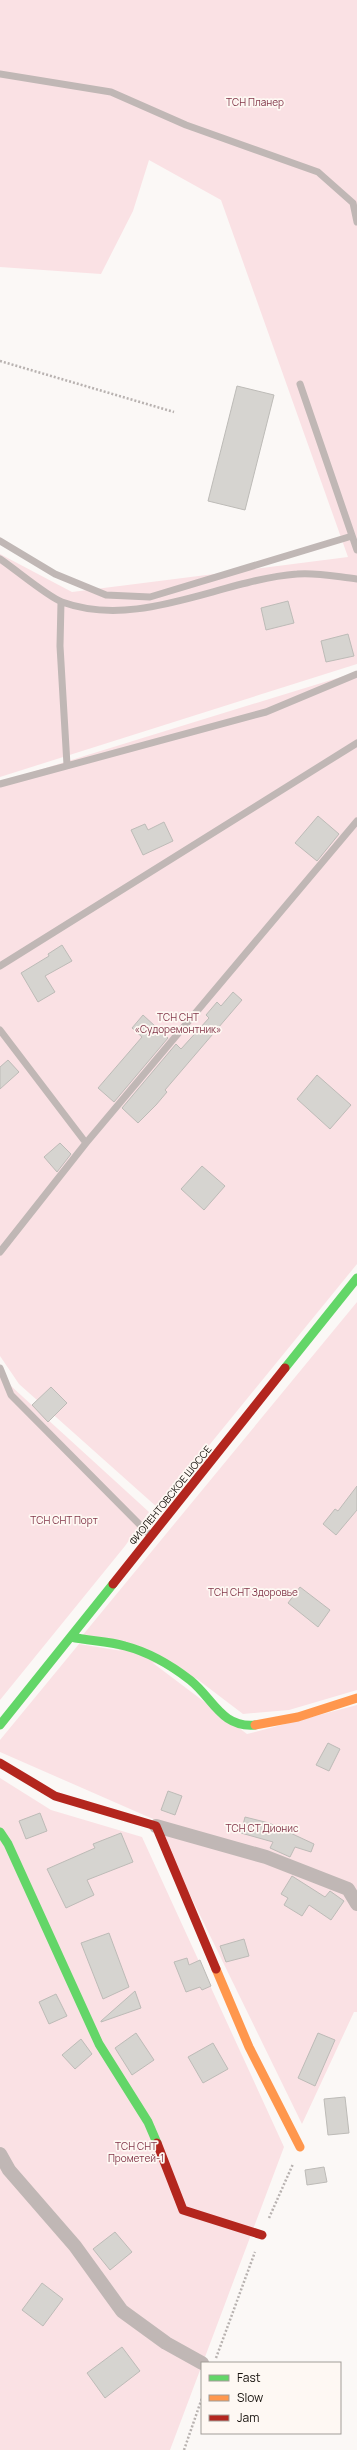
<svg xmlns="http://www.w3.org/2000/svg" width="357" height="2450" font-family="Manrope,sans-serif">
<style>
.garden{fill:#fae1e4}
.building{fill:#d6d4d0;stroke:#bdbbb7}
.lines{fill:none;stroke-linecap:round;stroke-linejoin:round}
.path{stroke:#b8b2b0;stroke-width:2.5;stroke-dasharray:2 2;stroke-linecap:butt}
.lane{stroke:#c0b7b5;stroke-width:7}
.street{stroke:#c0b7b5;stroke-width:14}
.fast{stroke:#63d668;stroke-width:9}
.slow{stroke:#ff974d;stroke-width:9}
.jam{stroke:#b3261e;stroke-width:9}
.labels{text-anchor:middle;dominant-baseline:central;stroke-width:3.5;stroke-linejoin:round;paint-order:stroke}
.park-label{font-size:10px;fill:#813548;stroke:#fef8f3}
.street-label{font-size:10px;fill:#19140f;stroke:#fef8f3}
</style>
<rect width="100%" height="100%" fill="#fbf8f6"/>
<path class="garden" d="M0,0h357v664l-357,113v-223l72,38 276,-35 -127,-357 -72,-40 -16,51 -32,63 -101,-7z
M357,672v592l-199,244 -139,-124 -19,-28v-574z
M357,1302v388l-68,20 -46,4 -46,-35 -115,-43z
M0,1376l149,136 -24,34 -125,154z
M79,1644l62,10 106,80 110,-29v307h-3l-52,112 -149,-305 -153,-67v-12z
M0,1778l51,32 91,27 142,310 -114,303h-170z"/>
<path class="building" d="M237,386l37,9 -29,115 -37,-9z
M288,601l6,22 -28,7 -5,-22z
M348,634l6,22 -28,6 -5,-21z
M318,816l21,18 -22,27 -22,-18z
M164,822l9,19 -30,14 -12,-25 14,-6 3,6z
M62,945l10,16 -27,15 10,16 -17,10 -17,-29 28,-17 -1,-2z
M233,992l9,8 -77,90 2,2 -11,13 -18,18 -16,-15 54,-64 5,5 28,-31 -3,-3 11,-13 4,4z
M143,1015l25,23 -54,64 -16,-14 44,-51 -10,-9z
M8,1060l11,12 -19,17v-22z
M317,1075l34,30 -21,24 -33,-30z
M60,1143l11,11 -14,18 -13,-15z
M202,1166l23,20 -21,24 -23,-21z
M51,1387l16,16 -19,19 -16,-17z
M357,1486v24l-21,25 -13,-11 12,-15 3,2z
M300,1587l30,23 -12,17 -30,-24z
M328,1743l12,6 -11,22 -13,-6z
M168,1791l14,5 -7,19 -14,-5z
M40,1813l7,18 -21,8 -7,-18z
M245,1817l24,6 45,21 -3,8 -16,-5 -5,10 -20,-9 3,-6 -32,-9z
M121,1833l12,29 -46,18 7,15 -28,13 -19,-39 48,-21 -2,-4z
M292,1876l33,21 5,-6 14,10 -13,19 -22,-15 -7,11 -18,-11 4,-7 -7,-4z
M109,1933l20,54 -26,12 -22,-56z
M244,1939l5,17 -23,6 -6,-16z
M187,1958l2,7 11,-5 11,26 -9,4 -2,-3 -14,5 -12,-30z
M135,1991l6,17 -40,14v-1z
M56,1994l11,22 -18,8 -10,-22z
M136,2033l18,27 -22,15 -17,-27z
M318,2033l17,7 -20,46 -17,-8z
M81,2039l11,15 -17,15 -13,-14z
M213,2043l15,26 -25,14 -15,-26z
M345,2097l4,36 -21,2 -4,-36z
M324,2167l3,15 -20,3 -2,-15z
M115,2232l17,20 -22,18 -17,-21z
M42,2283l21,16 -20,27 -21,-16z
M122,2347l18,24 -35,27 -18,-25z"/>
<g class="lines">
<path class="path" d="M0,361l174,51
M269,2218l24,-54
M216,2358l39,-106
M184,2450l18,-52"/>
<path class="lane" d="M0,74l111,18 75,33 132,47 35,31 4,19
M300,384l57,166
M0,541l55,33 51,21 44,2 202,-61
M0,559c15,10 48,38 62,43 77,28 158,-22 235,-28 19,-2 41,3 60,5
M61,602l-1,44 7,119
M0,784l266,-72 91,-38
M0,966l357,-223
M0,1030l86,113
M0,1252l86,-109 271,-322
M0,1368l11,27 139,140"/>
<path class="street" d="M156,1826l110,31 82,32 9,15
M0,2154l9,16 66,76 47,65 44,32 36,20"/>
<path class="fast" d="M285,1368l72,-90
M71,1637c18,4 37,4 54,9 23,6 47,20 65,34 23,18 31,48 65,45
M0,1725l113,-141
M0,1832l8,12 91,200 49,78 9,21"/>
<path class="slow" d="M255,1725l43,-8 59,-19
M216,1969l33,78 51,100"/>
<path class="jam" d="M113,1584l172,-216
M0,1763l55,33 101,30 60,143
M157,2143l26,67 79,25"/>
</g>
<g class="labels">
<g class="park-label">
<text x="255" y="102">ТСН Планер</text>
<text x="178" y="1017">ТСН СНТ<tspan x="178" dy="12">«Судоремонтник»</tspan></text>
<text x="64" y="1520">ТСН СНТ Порт</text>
<text x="253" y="1592">ТСН СНТ Здоровье</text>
<text x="262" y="1828">ТСН СТ Дионис</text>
<text x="136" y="2146">ТСН СНТ<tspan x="136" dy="12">Прометей-1</tspan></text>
</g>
<g class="street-label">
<text transform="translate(170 1495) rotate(-51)">ФИОЛЕНТОВСКОЕ ШОССЕ</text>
</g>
</g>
<rect x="201" y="2362" width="140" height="72" fill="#fef8f3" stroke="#a29d98"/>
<rect x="209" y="2375" width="20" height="6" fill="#63d668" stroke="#a29d98"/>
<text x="237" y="2382" font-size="12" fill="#19140f">Fast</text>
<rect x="209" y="2395" width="20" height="6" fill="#ff974d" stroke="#a29d98"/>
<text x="237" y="2402" font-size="12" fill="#19140f">Slow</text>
<rect x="209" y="2415" width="20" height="6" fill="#b3261e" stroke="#a29d98"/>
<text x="237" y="2422" font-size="12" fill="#19140f">Jam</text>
</svg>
